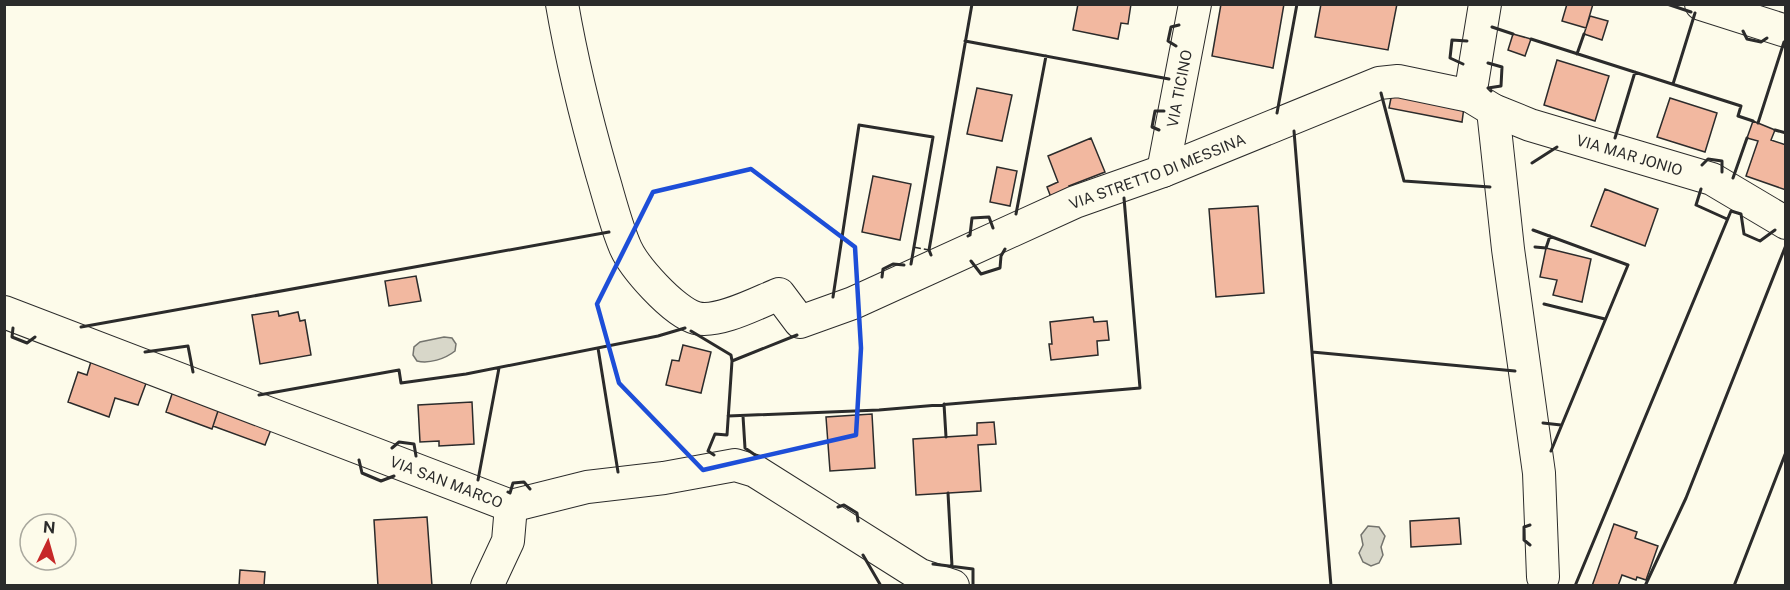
<svg xmlns="http://www.w3.org/2000/svg" width="1790" height="590" font-family="'Public Sans',sans-serif">
<style>
.water{fill:#d8d7c9;stroke:#74746e;stroke-width:1.5}
.building{fill:#f2b8a0;stroke:#2b2b2b;stroke-width:1.5}
.lines{fill:none;stroke-linecap:round;stroke-linejoin:round}
.minor-casing{stroke:#2b2b2b;stroke-width:34}
.minor{stroke:#fdfbea;stroke-width:32}
.fence{stroke:#2b2b2b;stroke-width:1.5;stroke-dasharray:8 3;stroke-linecap:butt}
.wall{stroke:#2b2b2b;stroke-width:3}
.marked{fill:none;stroke:#1d4ed8;stroke-width:4.5;stroke-linejoin:round}
.labels{text-anchor:middle;dominant-baseline:central;stroke-width:4.5;stroke-linejoin:round;paint-order:stroke}
.street-label{font-size:15px;fill:#2b2b2b;stroke:#fdfbea}
</style>
<rect width="100%" height="100%" fill="#fdfbea"/>
<path class="water" d="M444,337l8,1 4,6 -1,7c-10,8 -26,13 -38,10l-4,-6 1,-8 6,-5z
M1368,526l11,1 6,9 -4,11 2,8 -4,8 -8,3 -8,-4 -4,-9 4,-8 -2,-10z"/>
<path class="building" d="M1078,4h53l-3,20 -7,-1 -3,16 -45,-9z
M1221,4h63l-11,64 -61,-12z
M1321,4h76l-9,46 -73,-13z
M1567,4h26l-7,24 -24,-7z
M1590,16l18,5 -6,19 -18,-6z
M1513,34l18,5 -6,17 -17,-6z
M1557,60l52,16 -14,45 -51,-16z
M977,88l35,7 -10,46 -35,-7z
M1392,93l72,14 -2,15 -73,-14z
M1670,98l47,15 -12,39 -48,-15z
M1753,121l22,9 -4,10 15,5v45l-40,-14 12,-35 -11,-3z
M1091,138l14,34 -36,14 3,6 -20,8 -5,-13 11,-5 -10,-26z
M997,167l20,4 -7,35 -20,-4z
M873,176l38,8 -11,56 -38,-8z
M1605,189l53,20 -13,37 -54,-20z
M1258,206l6,87 -48,4 -7,-88z
M1546,248l45,11 -9,43 -29,-7 4,-15 -17,-3z
M416,276l5,25 -32,5 -4,-25z
M278,311l1,5 19,-4 2,9 5,-1 6,35 -51,9 -8,-49z
M1093,317l1,5 13,-1 2,19 -12,1 1,14 -47,5 -2,-16h3l-2,-22z
M683,345l28,7 -10,41 -35,-8 6,-25 7,1z
M92,358l56,20 -10,27 -23,-7 -6,19 -41,-15 10,-30 9,3z
M174,388l46,17 -8,24 -46,-17z
M472,402l2,42 -35,2v-5l-19,1 -2,-37z
M220,405l52,22 -7,18 -52,-19z
M872,414l3,54 -45,3 -4,-54z
M994,422l2,22 -18,1 3,46 -65,4 -3,-56 64,-4v-12z
M427,517l5,69h-54l-4,-66z
M1459,518l2,26 -50,3 -1,-26z
M1614,524l23,8 -2,6 23,8 -12,34 -9,-3 -1,3 -14,-5 -4,11h-26z
M240,570l25,2 -1,14h-25z"/>
<g class="lines">
<g class="minor-casing">
<g id="minor">
<path id="s1" d="M562,4c10,58 24,114 40,170 7,23 13,48 22,70 8,22 50,68 72,74 22,6 63,-16 83,-24l21,28 53,-19 222,-101 88,-31 216,-88 19,-2 72,15 23,14 37,15 182,54 74,44"/>
<path d="M1701,4l85,27"/>
<path d="M1470,96l15,-92"/>
<path d="M1493,110l15,139 31,224 4,104"/>
<path id="s2" d="M1163,171l32,-167"/>
<path id="s3" d="M4,312l507,194 76,-19 77,-9 71,-13 20,6 165,104 33,11"/>
<path d="M487,586l21,-45 3,-35"/>
</g>
</g>
<use href="#minor" class="minor"/>
<path class="fence" d="M913,247l16,3"/>
<path class="wall" d="M1667,4l24,8
M1492,27l21,7
M1743,31l4,8 14,3 6,-4
M1531,39l210,67 -3,10 15,5
M965,41l204,38
M1176,46l-8,-5 3,-14 8,-2
M1577,54l7,-20
M1488,63l14,4 -1,19 -13,2 3,3
M1463,64l-13,-6 2,-18 15,1
M1673,84l22,-71
M1381,93l23,88 86,6
M1277,113l20,-109
M1758,123l26,-81
M1159,130l-7,-3 3,-16h9
M1775,130l11,3
M1294,131l37,455
M1615,138l20,-66
M1532,163l25,-16
M1702,165l6,-6 14,2v11
M1733,178l14,-40
M1701,189l-5,16 31,14
M1016,214l30,-158
M1533,230l95,35 -77,186
M968,236l2,-1 2,-17 17,-1 4,11
M1535,247l11,1 4,-12
M931,255l-2,-5 43,-246
M971,261l10,13 19,-6 1,-12 4,-7
M882,277l1,-8 10,-5 11,1
M833,297l26,-172 74,12 -22,127
M1544,304l61,15
M81,327l528,-95
M13,328l-1,9 15,6 8,-6
M691,331l40,24 1,6 -5,74 -12,-1 -7,17 6,4
M598,348l20,124
M145,352l43,-6 5,26
M1312,352l203,19
M732,361l65,-26
M259,395l140,-25 2,13 65,-9 192,-38 27,-8
M944,404l2,33
M728,416l151,-6 261,-22 -16,-190
M743,416l2,32 13,9
M1543,423l18,2
M392,448l7,-6 15,2 2,12
M359,460l3,13 19,8 13,-5
M478,480l21,-112
M508,492l2,1 3,-10 11,-1 6,7
M948,493l4,73
M838,507l6,-2 13,8 1,8
M1530,545l-6,-5v-13l6,-2
M863,555l18,31
M933,564l40,5v17
M1575,586l156,-375 10,3 3,20 16,7 15,-11
M1645,586l41,-88 100,-253
M1734,586l52,-134"/>
</g>
<path class="marked" d="M751,169l104,78 6,101 -5,87 -153,35 -84,-87 -22,-79 56,-112z"/>
<g class="labels">
<g class="street-label">
<text stroke="none"><textPath href="#s2" startOffset="84">VIA TICINO</textPath></text>
<text stroke="none"><textPath href="#s1" startOffset="1366">VIA MAR JONIO</textPath></text>
<text stroke="none"><textPath href="#s1" startOffset="864">VIA STRETTO DI MESSINA</textPath></text>
<text stroke="none"><textPath href="#s3" startOffset="474">VIA SAN MARCO</textPath></text>
</g>
</g>
<rect width="1790" height="590" fill="none" stroke="#2b2b2b" stroke-width="12"/>
<g transform="translate(48 542) rotate(5)"><circle r="28" fill="#fdfbea" stroke="#a9a89e" stroke-width="1.5"/>
<path d="M0-4.5L10 22L0 15L-10 22Z" fill="#c62828"/>
<text y="-9" font-size="16" font-weight="bold" text-anchor="middle" fill="#2b2b2b">N</text>
</g>
</svg>
